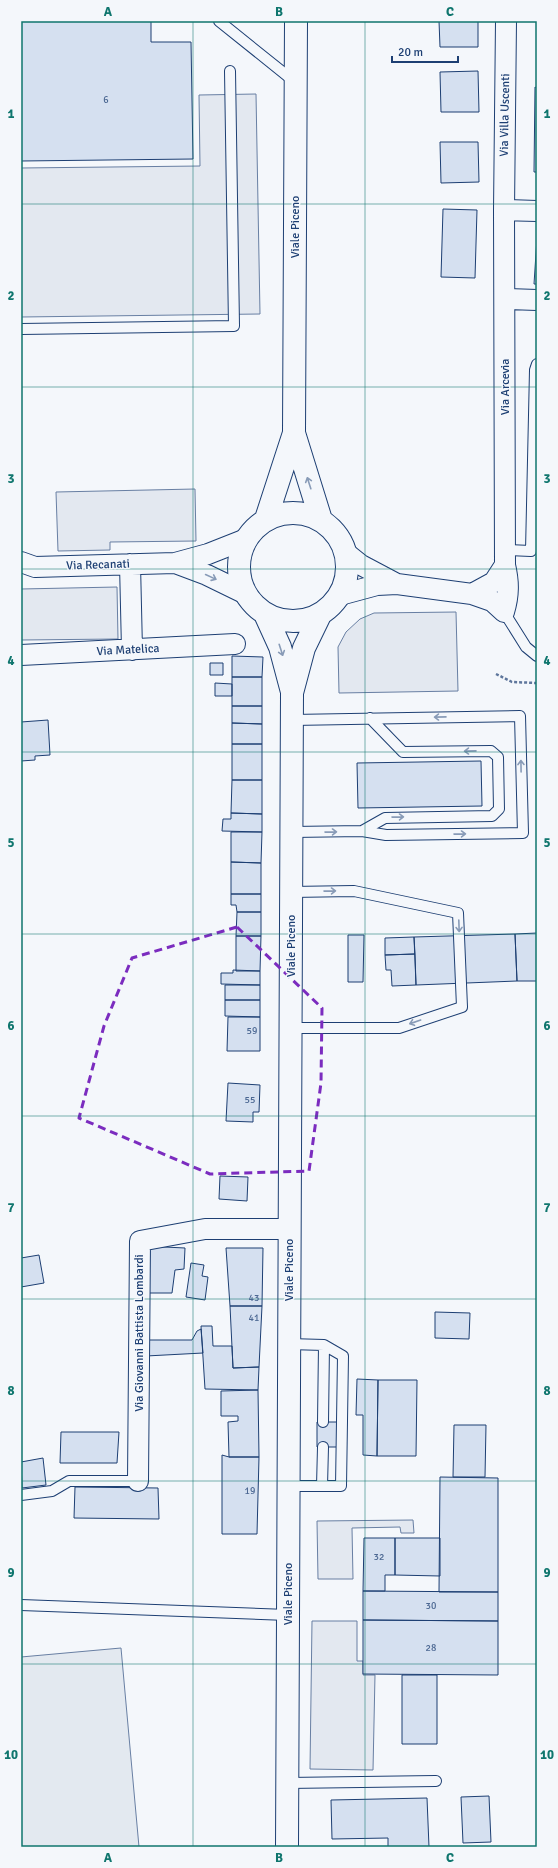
<svg xmlns="http://www.w3.org/2000/svg" width="558" height="1868" font-family="Signika,sans-serif">
<style>
.green{fill:#e3e9f0;stroke:#687fa3}
.parking{fill:#e3e8f0;stroke:#687fa3}
.building{fill:#d5e0f0;stroke:#1d3f73}
.lines{fill:none;stroke-linecap:round;stroke-linejoin:round}
.lane-casing{stroke:#1d3f73;stroke-width:12}
.street-casing{stroke:#1d3f73;stroke-width:22}
.primary-casing{stroke:#1d3f73;stroke-width:24}
.path{stroke:#5e769c;stroke-width:2.5;stroke-dasharray:3 2;stroke-linecap:butt}
.lane{stroke:#f4f7fb;stroke-width:10}
.street{stroke:#f4f7fb;stroke-width:20}
.primary{stroke:#f4f7fb;stroke-width:22}
.oneway{stroke:#889bb7}
.marked{fill:none;stroke:#7b2cbf;stroke-width:3;stroke-dasharray:8 5;stroke-linejoin:round}
.grid{fill:none;stroke:#0f766e;stroke-width:1;stroke-opacity:0.55}
.labels{text-anchor:middle;dominant-baseline:central;stroke-width:3;stroke-linejoin:round;paint-order:stroke}
.number-label{font-size:10px;fill:#4b6792}
.street-label{font-size:12px;fill:#1d3f73;stroke:#f4f7fb}
.neatline{fill:none;stroke:#0f766e;stroke-width:1.5}
.grid-label{font-size:13px;text-anchor:middle;font-weight:bold;fill:#0f766e}
</style>
<rect width="100%" height="100%" fill="#f4f7fb"/>
<path class="green" d="M121,1648l18,199h-118v-190z"/>
<path class="parking" d="M256,94l4,220 -239,3v-149l179,-2 -1,-71z
M195,489l1,52 -86,1v8l-52,1 -2,-59z
M117,587l1,52 -97,1v-51z
M456,612l2,79 -119,2 -1,-46 8,-15 14,-13 14,-6z
M413,1520l1,13h-13l-1,-6 -48,1 1,51h-35l-1,-58z
M312,1621h45v40h6v14h12l-2,95 -63,-1z"/>
<path class="building" d="M21,21h130v21h40l2,117 -172,2z
M439,21h39v26h-38z
M478,71l1,41h-38l-1,-40z
M535,87l2,1v84h-3z
M440,142h38l1,40 -38,1z
M443,209l34,1 -2,68 -34,-1z
M537,238v46h-3z
M232,656l31,1 -1,20h-30z
M210,663h13v12h-13z
M232,677h30v29h-30z
M215,683l17,1v12h-17z
M232,706h30v18l-30,-1z
M48,720l2,35 -15,1v4l-14,1v-39z
M232,723l30,1v20h-30z
M232,744h30v36h-30z
M481,761l1,45 -124,2 -1,-45z
M232,780h30v34l-31,-1z
M231,813l31,1v18l-40,-1 1,-12h8z
M231,832h31l-1,31 -30,-1z
M231,862l30,1v31h-30z
M231,894h30v18h-24l-1,-7h-5z
M237,912h24v24h-25z
M537,933v48h-20l-2,-47z
M515,934l2,47 -101,4 -2,-48z
M348,935h16l-1,47h-15z
M236,936h25l-1,35h-24z
M414,937l1,17 -30,1v-17z
M415,954l1,31 -24,1 -1,-16h-5l-1,-15z
M233,970l27,1v14l-39,-1v-11h12z
M225,985h35v15h-35z
M225,1000h35v17l-35,-1z
M228,1017h32v34h-33z
M228,1083l32,2 -1,27h-6v10l-27,-1z
M220,1176l28,1 -1,24 -28,-2z
M144,1246l41,2 -1,21 -9,1 -3,23h-30z
M226,1248h37l-1,58h-32z
M39,1255l5,28 -23,4v-29z
M191,1263l13,2 -2,11 6,1 -3,23 -19,-3z
M230,1306h32l-3,61 -26,1z
M435,1312l35,1 -1,26 -34,-1z
M201,1326h11l1,20h19l1,22 26,-1 -1,23 -53,-1z
M201,1329l2,24 -57,3 -1,-16h47l5,-9z
M357,1379l21,1 -1,76 -14,-1v-40h-7z
M378,1380h39l-1,76h-39z
M258,1390l1,67h-30l-1,-35 10,-1v-5h-17v-25z
M317,1422h23v25h-23z
M454,1425h32l-1,52h-32z
M61,1432h58l-2,31h-57z
M222,1455l7,2h30l-2,77h-35z
M43,1458l3,27 -24,3 -1,-26z
M440,1477l58,1v114h-59z
M75,1487l83,1 1,31 -85,-1z
M364,1538h31v37h-10v16h-22z
M395,1538h45v38l-45,-1z
M363,1591l135,1v29l-135,-1z
M363,1620l135,1v54l-135,-1z
M402,1675h35v69h-35z
M489,1796l2,46 -28,1 -2,-46z
M427,1798l2,49h-41v-9l-56,1 -1,-39z"/>
<g class="lines">
<g class="lane-casing">
<path id="lane" d="M219,21l76,61
M21,329l213,-3 -4,-255
M506,550l25,1 4,-181 2,-6
M504,612l22,35 11,9
M362,831l23,-13 107,-2 7,-7 -1,-52 -7,-6 -88,1 -33,-34
M292,832l70,-1 24,4 137,-2 -3,-117 -228,4
M290,1028h109l63,-21 -4,-94 -104,-22 -63,1
M323,1422l1,-77
M288,1486h53l2,-130 -19,-11 -35,-1
M322,1486l1,-39
M21,1495l31,-4 17,-10h69
M21,1605l267,10
M287,1783l149,-2"/>
</g>
<g class="street-casing">
<path id="street" d="M504,210l33,1
M505,299l32,1
M346,553l15,12 34,18
M21,562l14,5 140,-4 33,-9 38,-15
M175,563l32,12 39,19
M130,564l2,86
M472,594l22,-12 11,-17
M340,595l37,-10 20,-1 75,10 20,7 12,11c5,-17 5,-30 1,-47l-1,-355 2,-189
M21,655l214,-11
M138,1481l2,-240 65,-12h85"/>
</g>
<g class="primary-casing">
<path id="primary" d="M296,21l-2,412 27,87
M239 567a54 54 0 1 1 108 0a54 54 0 1 1-108 0Z
M266,519l28,-86
M265,614l15,33 12,45
M287,1847l5,-1154 12,-45 16,-33"/>
</g>
<path class="path" d="M496,674l16,8 25,1"/>
<use href="#lane" class="lane"/>
<use href="#street" class="street"/>
<use href="#primary" class="primary"/>
</g>
<defs><path id="oneway-shaft" d="M-6 0H5M1.5-3L5.5 0L1.5 3" fill="none" stroke-width="1.6" stroke-linecap="round" stroke-linejoin="round"/></defs>
<g class="oneway">
<use href="#oneway-shaft" transform="translate(309 483) rotate(-108)"/>
<use href="#oneway-shaft" transform="translate(211 577) rotate(25)"/>
<use href="#oneway-shaft" transform="translate(281 650) rotate(72)"/>
<use href="#oneway-shaft" transform="translate(440 717) rotate(179)"/>
<use href="#oneway-shaft" transform="translate(470 751) rotate(179)"/>
<use href="#oneway-shaft" transform="translate(521 766) rotate(-91)"/>
<use href="#oneway-shaft" transform="translate(398 817) rotate(-1)"/>
<use href="#oneway-shaft" transform="translate(331 832) rotate(-1)"/>
<use href="#oneway-shaft" transform="translate(460 834) rotate(-1)"/>
<use href="#oneway-shaft" transform="translate(330 891) rotate(-1)"/>
<use href="#oneway-shaft" transform="translate(459 926) rotate(88)"/>
<use href="#oneway-shaft" transform="translate(415 1022) rotate(161)"/>
</g>
<path class="marked" d="M237,927l85,81 -1,75 -12,88 -99,3 -131,-56 25,-92 28,-68z"/>
<path class="grid" d="M193,21v1826M365,21v1826M21,204h516M21,387h516M21,569h516M21,752h516M21,934h516M21,1116h516M21,1299h516M21,1481h516M21,1664h516"/>
<g class="labels">
<g class="number-label">
<text x="106" y="100">6</text>
<text x="252" y="1031">59</text>
<text x="250" y="1100">55</text>
<text x="254" y="1298">43</text>
<text x="254" y="1318">41</text>
<text x="250" y="1491">19</text>
<text x="379" y="1557">32</text>
<text x="431" y="1606">30</text>
<text x="431" y="1648">28</text>
</g>
<g class="street-label">
<text transform="translate(505 115) rotate(-89)">Via Villa Uscenti</text>
<text transform="translate(295 227) rotate(-90)">Viale Piceno</text>
<text transform="translate(505 387) rotate(-90)">Via Arcevia</text>
<text transform="translate(98 565) rotate(-2)">Via Recanati</text>
<text transform="translate(128 650) rotate(-3)">Via Matelica</text>
<text transform="translate(291 946) rotate(-90)">Viale Piceno</text>
<text transform="translate(289 1270) rotate(-90)">Viale Piceno</text>
<text transform="translate(139 1333) rotate(-90)">Via Giovanni Battista Lombardi</text>
<text transform="translate(288 1594) rotate(-90)">Viale Piceno</text>
</g>
</g>
<rect width="558" height="1868" fill="none" stroke="#f4f7fb" stroke-width="44"/>
<path d="M392 56v6h66v-6" fill="none" stroke="#1d3f73" stroke-width="2"/>
<text x="398" y="56" font-size="12" fill="#1d3f73" stroke="#f4f7fb" stroke-width="3" paint-order="stroke">20 m</text>
<rect x="22" y="22" width="514" height="1824" class="neatline"/>
<g class="grid-label">
<text x="108" y="16">A</text>
<text x="279" y="16">B</text>
<text x="450" y="16">C</text>
<text x="11" y="118">1</text>
<text x="547" y="118">1</text>
<text x="11" y="300">2</text>
<text x="547" y="300">2</text>
<text x="11" y="483">3</text>
<text x="547" y="483">3</text>
<text x="11" y="665">4</text>
<text x="547" y="665">4</text>
<text x="11" y="847">5</text>
<text x="547" y="847">5</text>
<text x="11" y="1030">6</text>
<text x="547" y="1030">6</text>
<text x="11" y="1212">7</text>
<text x="547" y="1212">7</text>
<text x="11" y="1395">8</text>
<text x="547" y="1395">8</text>
<text x="11" y="1577">9</text>
<text x="547" y="1577">9</text>
<text x="11" y="1759">10</text>
<text x="547" y="1759">10</text>
<text x="108" y="1862">A</text>
<text x="279" y="1862">B</text>
<text x="450" y="1862">C</text>
</g>
</svg>
